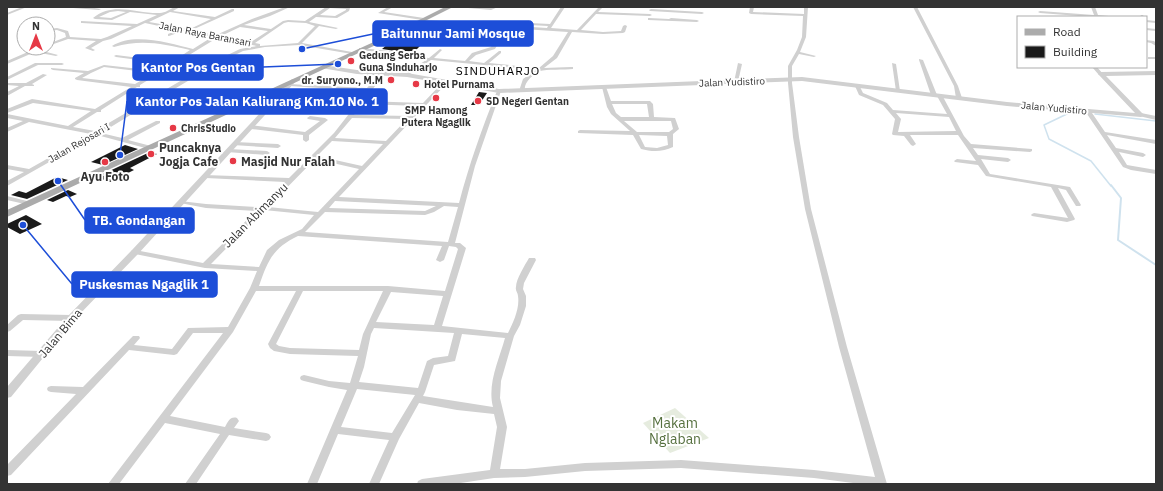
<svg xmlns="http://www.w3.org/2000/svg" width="1163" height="491" font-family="'IBM Plex Sans',sans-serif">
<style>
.green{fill:#e6ecdf}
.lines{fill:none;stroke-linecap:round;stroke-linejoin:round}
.stream-far1{stroke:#cfe2ee;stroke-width:1.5}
.stream{stroke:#cfe2ee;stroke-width:2}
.building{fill:#1a1a1a}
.minor{fill:#d0d0d0;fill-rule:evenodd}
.tertiary{fill:#d0d0d0;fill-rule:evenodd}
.primary{fill:#ababab;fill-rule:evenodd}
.poi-dot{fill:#e63946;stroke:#fff;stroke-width:1.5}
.labels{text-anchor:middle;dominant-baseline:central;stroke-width:4;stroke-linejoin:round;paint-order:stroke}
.far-street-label{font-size:10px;fill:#333;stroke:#fff}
.far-poi-label{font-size:10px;font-weight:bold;fill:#333;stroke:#fff;text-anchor:start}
.far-quarter-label{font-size:12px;letter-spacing:1px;fill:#000;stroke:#fff}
.poi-label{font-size:12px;font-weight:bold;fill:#333;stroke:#fff;text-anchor:start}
.street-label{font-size:12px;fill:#333;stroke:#fff}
.near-park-label{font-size:14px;fill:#56703f;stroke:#fff}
.leader{fill:none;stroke:#1d4ed8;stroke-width:1.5}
.callout-dot{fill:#1d4ed8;stroke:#fff;stroke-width:1.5}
.callout{fill:#1d4ed8;stroke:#1d4ed8;stroke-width:1.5}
.callout-label{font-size:13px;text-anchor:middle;font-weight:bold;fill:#fff}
</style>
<rect width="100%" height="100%" fill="#fff"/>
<path class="green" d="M675,408l34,30 -39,15 -27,-30z"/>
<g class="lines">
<path class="stream-far1" d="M1084,114l-15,-1 -25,12 5,14 42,22 20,25
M1095,114l61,7"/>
<path class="stream" d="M1111,185l10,13 -3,42 38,25"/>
</g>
<path class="building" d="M394,43l26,3 -6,6 -10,-1 -2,1 -20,-3 6,-5z
M479,92l8,1 -8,12h-8z
M125,145l13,4 -35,16 -12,-3z
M150,152l7,2 -27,14 4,2 -24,12 -11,-4 6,-3 -2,-1z
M57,177l11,3 -41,19 -16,-4 8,-4 7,2z
M68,190l9,4 -7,3 -4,-1 -13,6 -6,-2z
M26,215l16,9 -22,10 -13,-7v-3z"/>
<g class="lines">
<path class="minor" d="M22,7h5l-20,8v-2z
M71,7h17l13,2 -2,1 -26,-2z
M175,7h5l-7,4 42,6 17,-8h2v2l-42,19 24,5 36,-16 33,-12h5l-20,9 -26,9 27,4 12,-8 5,-1 17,1 21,-14h23l1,1 -1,3 -12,7 -21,-1 -7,5 29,6 -2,1 -17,-3 -17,17 50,9 2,1 -2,1 -53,-9 -34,2 -22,4 -28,14 -61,36 35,4 2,1v2l-41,-5 -49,30 21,5 34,-17h4v2l-32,17 23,6v2l-2,1 -52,-14 -90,51v-5l17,-9 -17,-3v-4l22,4 62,-35 -62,-12 -22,10v-4l16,-7 -16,-3v-4l61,12 23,-15 -58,-8 -26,10v-4l25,-10 63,10 36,-22 -54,-7 -2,-1v-1l9,-5 -31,-3 -2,-1v-1l37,3 16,-6 54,6 10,-7 -52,-7 -2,-1 2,-1 56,7 18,-12c-27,-6 -48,-11 -76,-3l-2,-1c21,-14 58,-3 81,3l19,-12 -29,-6 -14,5h-1v-2l10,-4 -33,-7 -34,16 -8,2 -12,7 4,2 -2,1 -8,-3 11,-7 -28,-2 -20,7v-2l18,-7 -1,-4 -8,-3 -9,1v-2l9,-1 11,3 2,6 31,2 6,-2 25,-11 -50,-3h-1v-2l56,3 20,-9 -27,-3 -18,8 -17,-1 -2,-1c20,-17 45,-4 67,-5 5,0 10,-4 15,-6zM330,8l16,1v1l-11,6 -15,-1zM118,11l8,1 -15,6 -12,-1 11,-5zM170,12l41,7 -23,11 -4,-2 -35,-6zM288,22l18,1 9,3 -17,17 -38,3v-2l-5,-1 29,-20zM240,27l28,4 -17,11 -30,-6zM217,38l40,8 -17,3 -29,14 -116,68 -22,-4 24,-15h4v-2l36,-23h3v-2zM104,67l50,6 -19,11 -53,-6 9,-5z
M388,7h5l-9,5 40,6 2,1 -1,1 122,8 1,-2 -18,-1 -2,-1 2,-1 20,1 11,-17h4l-14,21 26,2 22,-23h4l-5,5 52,2 2,1 -2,1 -54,-2 -15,16 22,2 18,-1 2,-5 2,-1 2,1 -2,6 -2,1 -20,1 -31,-2 -15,26 -13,10 27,-1h2v2c-8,1 -27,0 -33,2 -7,3 -17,12 -15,20l-2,1h-2l-1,-4 3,-9 13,-9 -105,-10 -24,16h-2v-2l21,-14 -23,-3 -6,-3 -38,-4v-2h2l37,4 6,3 25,3 11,-9 2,1 -8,8 31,3 7,-8 19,-6 12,-19 -83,-6h-1v-2h3l-44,-7zM507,28l61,4 -15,24 -14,12 -50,-5 12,-10v-2h-2l-15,12 -15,-2 7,-6 19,-6z
M466,7h32l-7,3 -23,-2z
M750,7h4l-1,5 51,2v-7h4l-2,30 -6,15 16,4 -2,1 -15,-3 -7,12v17l7,54 12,72 36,138 40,137h-26l-47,-6 -133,-10 -96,3 -60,6 -31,1 -40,6h-37l1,-3 4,-2 68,-9 7,-43 -3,-13 -37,-4 -38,-7 -20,36 -20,45h-10l20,-44 -51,-6 -21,50h-10l40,-94 -18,-3 -25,-6 -3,-1 -1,-2 1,-2 3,-1 25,6 21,2 8,-27 -68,-2 -16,-3 -4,-3 -2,-4 28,-53h-40l-23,41 -63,84 55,11c3,-5 5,-11 12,-9l2,3 -5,7 32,5 3,1 2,3 -2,3 -3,1 -37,-6 -33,49h-11l35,-50 -55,-11 -46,61h-11l115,-151h-30l-16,21 -3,1 -45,-5 -118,125 -4,1v-11l69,-71 -25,-2 -3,-1 -1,-2 1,-2 3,-1 32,1 50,-51h6l1,2 -6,7 38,4 16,-21 40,-1 22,-39 7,-17 -52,-3 -70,-14h-3l-1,-2 1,-2h3l68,13 53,-52 -50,-3 -26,-5 -1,-1 1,-1 26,3 52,3 3,-1 24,-24 -79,-4 -2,-1 -1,-1 1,-1 85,3 45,-45 18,-23h-34l-2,-1v-2h38l11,-16 -75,-5 -2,-1v-1l79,4 13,-15h2l2,1 -20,27 59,2 21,-22 4,1 -109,115 120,6c10,-38 23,-75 38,-112l2,-1 2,1 -26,75 -20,77h5l6,5 -24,78 66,7c5,-10 12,-25 10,-37 0,-3 -3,-5 -2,-9 0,-8 9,-22 13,-29h6l1,2 -12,23 -1,6 3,7v10l-6,19 -6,11 -13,45 -1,17 7,29 -7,42h25l60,-6 96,-3 133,10 61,7 -36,-130 -34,-138 -12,-72 -5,-54v-17l9,-16 5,-13 1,-21 -52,-2 -2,-1zM362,104l58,2 -10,10 -56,-1zM352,118l55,1 -21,22 -51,-3zM332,141l51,3 -21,22 -45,-10zM315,159l44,10 -41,43 -50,-5zM335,201l101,5 -11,5 -96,-3zM444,206l14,1 -10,35 -143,-10 20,-20 100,3 9,-3zM264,210l50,5 -12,14 -23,11 -12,10 -8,17 -48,-3zM298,236l144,10 -6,14 4,2 4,-2 5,-14 7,1 2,2 -13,42 -57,-5h-129c9,-26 14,-38 39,-50zM303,291h80l-20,43 -4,16 -69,-2 -11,-2 -3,-2zM391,292l52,4 -9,29 -58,-3zM374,328l80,5 -6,23 -15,2 -6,3 -9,27 -59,-6 5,-15 7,-33zM462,334l43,4c-6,22 -18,46 -12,69l-70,-11 2,-4 9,-27 21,-4zM357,389l58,6 -23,38 -51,-6z
M913,7h4l41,79 4,12 -1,1 -5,-1 -2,-12z
M1091,7h4l3,8 11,1 2,1h-19l-52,-4 -2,-1 2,-1 54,4z
M651,9l51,3 2,1 -2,1 -52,-3 -1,-1z
M1141,15h2l1,2h-4z
M649,18l20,1 2,-1 26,2 2,1 -2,1 -49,-2v-2z
M1146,20l10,1v2l-10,-1z
M1146,28l10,1v2l-10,-1z
M389,35l56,5 2,1 -2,1 -54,-5 -2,-1z
M1146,40l8,1 2,2v3l-5,-3 -5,-1z
M37,48h6l-4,2 19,5 -2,1 -21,-4 -28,12v-3z
M1148,57h8v2h-8z
M919,59l4,1 14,35 -1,1 -5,-1 -12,-35z
M35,63h27l2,1 -2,1h-24l-31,15v-3z
M738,63l4,1 -4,18 -2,1 -2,-1z
M892,63l4,1 4,27 -2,1 -2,-1z
M1092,67h5l6,7 -4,1z
M43,74l4,1 -15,9 2,1v1h-9l-18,10v-4l12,-6 -12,-1v-2h19z
M855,85h4l4,8 24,10 6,7 54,4 -10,-18 5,-1 22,41 7,8 61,5v2l-2,1 -57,-4 5,7 30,3 3,2 -3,2 -27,-3 9,15 80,13 11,18 -1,1h-4l-10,-16 -8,-2 17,31 -1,1 -7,2 -35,-6 -1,-1 1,-1 2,-1 34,5 -17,-31 -65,-11 -8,-11 -23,-3 -1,-1 3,-2 19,2 -18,-26h-48l6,9 -3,2 -2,-1 -7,-9 -11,-1 -1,-1 3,-15 -12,-14 -24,-10 -4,-9zM896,113l53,4 7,14 -58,1 3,-13z
M602,86l4,1 5,14h39l3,3 1,13 21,1 4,11 -6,5v13c-10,5 -21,5 -32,2l-8,-14 -55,-2v-2l2,-1 50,1 -19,-17 -4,-7 -5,-20zM612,104h35l2,13h-28l-5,-4zM624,121h47l2,8 -4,3h-32zM639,135l28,1 1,9 -11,3 -12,-1z
M1088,109l2,1 15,22 51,8v4l-49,-9 9,13 27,5 3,2 -3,2 -24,-5 8,13 29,5v4l-25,-4 -8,-3 -38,-56z
M1141,113l15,3v4l-17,-4v-2z
M310,116l15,2 3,2 -19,15v5l-3,2 -3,-2v-5l-52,-6 -3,-2 3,-2 54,7 15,-11 -12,-2 -1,-1z
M235,142l43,2 3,2 -3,2 -45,-3v-2z
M229,149l38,2 3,2 -3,2 -40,-3v-2z
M7,196l24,6 1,1 -3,2 -22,-5z
M21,314l50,1 3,1 1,2 -1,2 -3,1 -48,-1 -13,11 -3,1v-7l11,-10z
M7,350l35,1 3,1 1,2 -1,2 -3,1 -35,-1z"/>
<path class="tertiary" d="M323,65l34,5 50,3 92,16 303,-12 205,25 128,11 -37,-39 3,-2 55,-1v4l-50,1 37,38v2l-2,1 -134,-11 -205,-25 -303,12 -92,-16 -50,-3 -36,-6 -1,-1z
M292,79l5,1 -159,174 -64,66 -63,77 -4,1v-11l61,-71 64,-66z"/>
<path class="primary" d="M445,7h8l-60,30 -386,180v-7l382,-175z"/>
</g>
<g class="poi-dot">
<circle cx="351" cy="61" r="4"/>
<circle cx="391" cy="80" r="4"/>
<circle cx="416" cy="84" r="4"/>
<circle cx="436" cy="98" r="4"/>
<circle cx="478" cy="101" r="4"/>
<circle cx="173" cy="128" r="4"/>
<circle cx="151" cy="154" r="4"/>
<circle cx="233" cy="161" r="4"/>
<circle cx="105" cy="162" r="4"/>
</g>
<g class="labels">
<g class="far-street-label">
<text transform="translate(205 34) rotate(11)">Jalan Raya Baransari</text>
<text transform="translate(732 82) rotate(-2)">Jalan Yudistiro</text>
<text transform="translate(1054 108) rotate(5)">Jalan Yudistiro</text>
<text transform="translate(79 143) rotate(-30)">Jalan Rejosari I</text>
</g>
<g class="far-poi-label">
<text x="359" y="55">Gedung Serba<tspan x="359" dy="12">Guna Sinduharjo</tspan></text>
<text x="383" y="80" text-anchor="end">dr. Suryono., M.M</text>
<text x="424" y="84">Hotel Purnama</text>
<text x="486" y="101">SD Negeri Gentan</text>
<text x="436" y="110" text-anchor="middle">SMP Hamong<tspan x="436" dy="12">Putera Ngaglik</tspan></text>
<text x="181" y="128">ChrisStudio</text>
</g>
<g class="far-quarter-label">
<text x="498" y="70">SINDUHARJO</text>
</g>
<g class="poi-label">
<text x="159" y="147">Puncaknya<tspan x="159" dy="14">Jogja Cafe</tspan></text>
<text x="241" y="161">Masjid Nur Falah</text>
<text x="105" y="176" text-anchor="middle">Ayu Foto</text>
</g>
<g class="street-label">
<text transform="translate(255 215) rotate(-45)">Jalan Abimanyu</text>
<text transform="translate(60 333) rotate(-50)">Jalan Bima</text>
</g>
<g class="near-park-label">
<text x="675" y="423">Makam<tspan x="675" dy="16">Nglaban</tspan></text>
</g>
</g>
<path class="leader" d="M302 49L373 34M338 64L263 67M120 155L127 101M58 181L85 220M23 225L72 284"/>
<g class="callout-dot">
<circle cx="302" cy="49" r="4"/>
<circle cx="338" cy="64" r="4"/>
<circle cx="120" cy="155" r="4"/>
<circle cx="58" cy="181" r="4"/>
<circle cx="23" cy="225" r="4"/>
</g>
<g class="callout">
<rect x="373" y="21" width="160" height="25" rx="4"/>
<rect x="133" y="55" width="130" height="25" rx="4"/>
<rect x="127" y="89" width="260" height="25" rx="4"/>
<rect x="85" y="208" width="109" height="25" rx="4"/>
<rect x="72" y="272" width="145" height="25" rx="4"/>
</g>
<g class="callout-label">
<text x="453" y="38">Baitunnur Jami Mosque</text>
<text x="198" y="72">Kantor Pos Gentan</text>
<text x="257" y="106">Kantor Pos Jalan Kaliurang Km.10 No. 1</text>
<text x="139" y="225">TB. Gondangan</text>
<text x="144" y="289">Puskesmas Ngaglik 1</text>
</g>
<rect width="1163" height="491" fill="none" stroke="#333333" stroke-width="16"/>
<rect x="1017" y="16" width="130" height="52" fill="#ffffff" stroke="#adadad"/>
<rect x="1025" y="29" width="20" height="6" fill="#ababab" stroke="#adadad"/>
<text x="1053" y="36" font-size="12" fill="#333333">Road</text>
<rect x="1025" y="46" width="20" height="12" fill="#1a1a1a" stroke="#adadad"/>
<text x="1053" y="56" font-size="12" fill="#333333">Building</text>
<g transform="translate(36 36)"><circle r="19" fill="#ffffff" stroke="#adadad"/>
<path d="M0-3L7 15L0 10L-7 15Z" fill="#e63946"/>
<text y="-6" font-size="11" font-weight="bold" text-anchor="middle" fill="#333333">N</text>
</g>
</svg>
